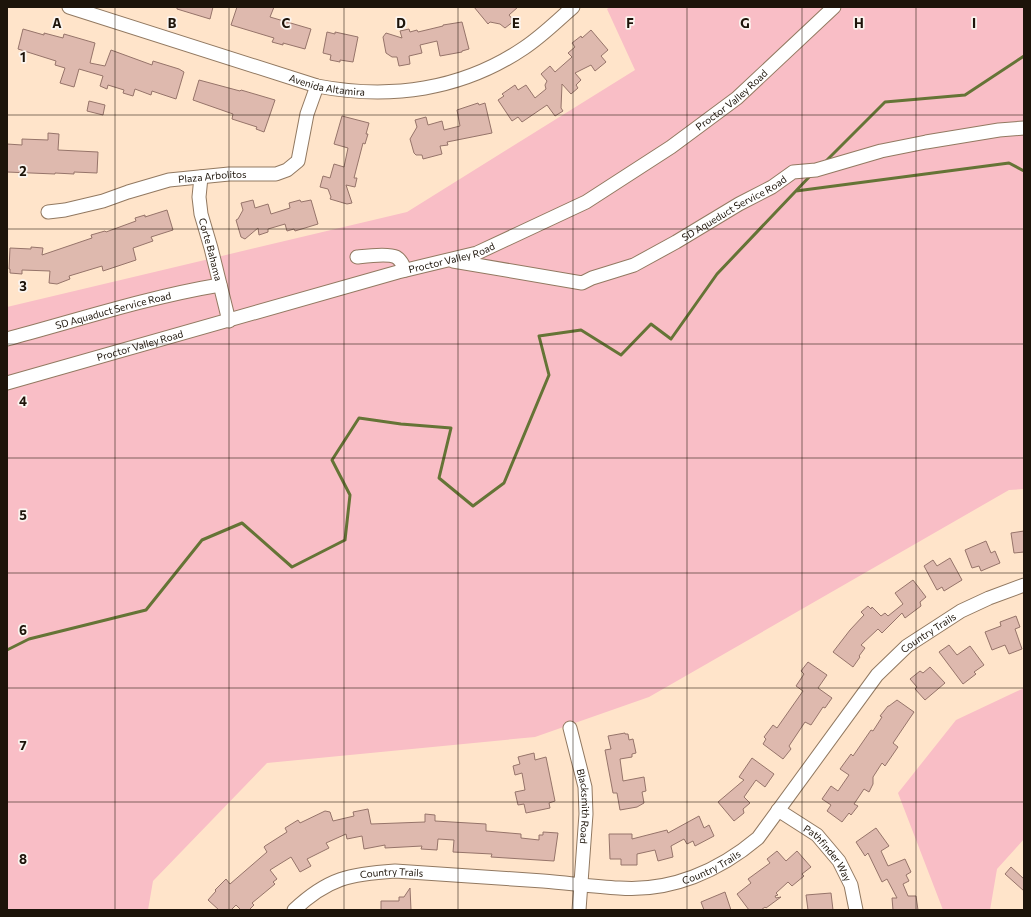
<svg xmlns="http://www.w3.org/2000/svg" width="1031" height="917" font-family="Commissioner,sans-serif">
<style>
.green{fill:#f9bec6}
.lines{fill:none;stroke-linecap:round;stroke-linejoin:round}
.stream{stroke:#657436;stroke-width:3}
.building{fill:#deb9ae;stroke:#96746a}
.minor-casing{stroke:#927961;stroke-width:15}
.minor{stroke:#fff;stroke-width:13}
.grid{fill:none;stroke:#1d140a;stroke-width:1;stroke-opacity:0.55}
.labels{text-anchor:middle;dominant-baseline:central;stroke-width:3.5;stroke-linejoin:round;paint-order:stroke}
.street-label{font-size:10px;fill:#1d140a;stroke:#fbf5f0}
.grid-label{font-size:13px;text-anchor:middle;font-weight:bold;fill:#1d140a;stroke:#fbf5f0;stroke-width:3.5;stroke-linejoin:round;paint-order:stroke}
</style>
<rect width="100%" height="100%" fill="#ffe4ca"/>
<path class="green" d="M610,7h414v482l-15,1 -360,207 -114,40 -268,26 -114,118 -5,29h-141v-603l400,-95 228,-142 -28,-61z
M1024,688v151l-27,30 -7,41h-47l-45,-117 58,-73z"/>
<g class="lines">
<path class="stream" d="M825,162l60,-60 80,-7 59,-39
M796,191l213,-28 15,8
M7,650l22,-11 117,-29 56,-70 40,-17 50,44 53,-27 5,-45 -18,-35 27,-42 42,6 50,4 -12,50 34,28 31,-23 45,-108 -10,-39 42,-6 40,25 30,-31 20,15 46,-65 95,-100"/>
</g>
<path class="building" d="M177,7h36l-3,12 -33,-10z
M237,7h37l-4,10 41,12 -6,20 -22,-6v2l-11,-3 2,-4 -43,-13z
M474,7h44l-9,8 5,6 -9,7 -5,-4 -10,-2 -2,2z
M462,22l7,27 -7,2v1l-22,4 -3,-15 -17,4 2,8 -13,3 1,8 -11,2 -2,-9h-5l-6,-4 -3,-16 3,-4 16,5 -2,-7 9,-2 1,3 7,-2 1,2 25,-6v-1z
M23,29l21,6v-2l19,5 1,-4 31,9 -5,20 15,3 6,-16 41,15 1,-4 26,8 5,3 -8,27 -24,-8 -1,4 -16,-6 -2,7 -10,-3 1,-3 -16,-5 -1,4 -7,-3 3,-10 -24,-7 -5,18 -14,-4 5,-15 -10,-3 1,-4 -38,-12z
M591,30l17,20 -7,6 5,6 -11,9 -4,-6 -16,8 6,7 -5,5 2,3 -7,6 -9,-10 -1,24 2,3 -8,5 -8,-11 -25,17 -4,-5 -6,4 -14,-21 6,-4 -2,-2 13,-9 3,5 8,-5 9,13 11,-9 -1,-4 2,-4 -6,-7 9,-8 5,6 17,-15 -4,-4 7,-6 -3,-4 9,-7 1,2z
M327,32l8,2v-2l23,5 -5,25 -13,-2v2l-10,-2 1,-5 -8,-2z
M199,80l41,11 1,-1 34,10 -11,32 -8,-3 1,-2 -25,-8 1,-5 -40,-14z
M89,101l16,4 -2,10 -16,-4z
M478,103l1,2 6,-2 7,30 -45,9 1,3 -8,1 2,8 -19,5 -1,-4h-6l-2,-2 -4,-14 7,-12 -2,-7 11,-3 2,8 14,-4 2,9 16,-4 -3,-16z
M342,116l27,7 -3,11h2l-3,10 -2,-1 -7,27 -2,8h3l-2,9 -9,-2 6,18 -5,1 -17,-5 1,-2 -3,-8 -8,-2 3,-11 7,2 4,-14 10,3 4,-19 -14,-4z
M48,133l11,1 -1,16 40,2 -1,21 -23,-1v2l-19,-1v1l-48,-2v-28l15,1v-6l26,1z
M253,200l2,8 13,-4 3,10 19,-6 -1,-5 11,-3 1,2 10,-2 7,24 -23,7 -1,-2 -7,2 -2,-7 -17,5v3l-9,3 -1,-7 -13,11 -4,-2 -5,-17 2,-1 5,-9 -2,-7z
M167,210l6,20 -22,7 2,4 -20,7 3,12 -33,11 -1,-5 -33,10 1,3 -13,5 -8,-1 1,-12 -28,-1v4l-12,-1v-4h-1l1,-21 21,1v-2l12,1 -1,7 50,-17 -1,-3 14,-4 1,1 30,-11 -1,-3 10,-3v2z
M1024,531v21l-10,1 -3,-20z
M986,541l5,12 4,-2 5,12 -19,8 -2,-5 -7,2 -7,-18z
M950,558l12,22 -18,11 -2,-4 -5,3 -13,-24 9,-6 4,6z
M913,580l13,17 -6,5 1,4 -16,12 -3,-5 -20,20 -4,-4 -17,16 4,3 -6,8 1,1 -7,10 -20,-15 17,-22 14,-15 -3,-3 7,-6 3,3 1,-2 9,9 4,-3 3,3 15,-12 -8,-11z
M1016,616l4,11 -5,2 7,20 -13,5 -4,-9 -13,5 -7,-18 16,-6 -1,-4z
M949,645l8,10 13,-9 14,19 -10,7 2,2 -13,10 -24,-32z
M808,662l19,13 -9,13 14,10 -7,10 -2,-1 -12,18 -6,-3 -16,24 2,3 -8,10 -20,-15 3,-5 -2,-2 9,-12 4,3 26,-37 -7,-5 8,-12 -3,-3z
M930,667l15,16 -20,17 -10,-11 2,-2 -7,-8 10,-8 3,2z
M897,700l17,12 -21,31 5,4 -13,19 -3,-3 -9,14v7l-4,8 -5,-3 -10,15 4,2 -7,9 -2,-2 -7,9 -15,-11 4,-6 -9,-6 9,-13 7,5 11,-16 -9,-6 11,-15 2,2 18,-26 2,1 9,-14 -2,-1 8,-10h1z
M625,733v1h3l1,6 4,-1 3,14 -4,1v3l-12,2 3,22 21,-4 2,14 -4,1 2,11 -7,4 -17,3 -3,-17h-4l-8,-43 6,-1 -3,-13z
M534,753l1,7 11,-3 9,44 -6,2 1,5 -24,5 -2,-9 -6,1 -3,-13 10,-2 -3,-17 -7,2 -2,-9 7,-2 -2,-7z
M752,758l22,16 -9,13 -9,-7 -12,17 6,6 -7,6 1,4 -10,8 -16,-19 26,-22 -5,-3z
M368,809l3,15 54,-2v-8l10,1v6l51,3v7l35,3v4l18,2v-5h4v-3l15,1 -4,28 -63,-4 1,-3 -39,-2 1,-12 -16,-1 -1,11 -16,-1 1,-3 -37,2v-3l-21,4 -2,-13 -15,3 -1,-5 -20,9 3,5 -22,11 4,7 -11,6 -9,-15 -21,13 7,9 -4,3 2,2 -23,19 2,2 -5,5h-8l-5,-5 -5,5h-12l-11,-10 8,-9 -1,-1 11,-11 4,5 37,-32 -3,-5 1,-1 22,-14 -2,-4 13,-8 2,3 25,-12 5,1 3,9 21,-5 -1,-4z
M699,816l5,12 5,-3 5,11 -19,10 -2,-5 -6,3 -3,-5 -13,7 2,11 -15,4 -3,-11 -18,4v11h-16v-6h-11l-1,-25h23v5l35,-9 1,3z
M876,828l13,18 -8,5 7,15 17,-7 6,13 -5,3 3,6 -6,3 5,12h8l2,14h-25l-1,-12h5l-10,-19 -5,3 -14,-29 -3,3 -9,-14z
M777,851l9,10 11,-10 14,16 -9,7 2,2 -12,10 -4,-4 -12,11 2,2 -3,1 1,2 5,-1 -15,11 -1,-1 -4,3h-12l-12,-16 14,-11 -3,-4 22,-16 -3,-4z
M1011,867l13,12v12l-19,-17z
M410,888l1,22h-30v-9h18v-4h5z
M725,892l6,18h-27l-3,-8z
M831,893l2,17h-25l-2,-15z"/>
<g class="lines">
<g class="minor-casing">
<g id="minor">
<path id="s1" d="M69,7l248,79c73,14 145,4 207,-38 18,-12 33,-27 49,-41"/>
<path id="s2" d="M201,177l-2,20 2,17 10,34 18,73"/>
<path id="s3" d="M48,212l17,-2 38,-9 25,-9 41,-12 60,-6h47l11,-4 11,-9 9,-47 10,-28"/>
<path d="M357,257c9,-1 31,-4 39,0 5,3 7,8 9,13"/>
<path id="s4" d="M453,261l129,22 10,-5 42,-13 42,-23 63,-38 33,-17 21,-15 23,-2 65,-19 45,-9 73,-12 25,-2"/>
<path id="s5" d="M7,339c71,-19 141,-42 213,-54"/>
<path id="s6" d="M7,383l391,-111 79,-19 109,-51 85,-55 66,-49 97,-91"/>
<path id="s7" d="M570,728l15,59 1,27 -7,96"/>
<path id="s8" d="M778,810l39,25 22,26 12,24 5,25"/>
<path id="s9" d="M294,910c34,-32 56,-36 101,-39 49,3 99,7 148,10 26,2 51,6 76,7 52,4 100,-17 139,-50l119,-163 30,-29 54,-35 28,-13 35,-13"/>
</g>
</g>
<use href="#minor" class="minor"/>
</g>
<path class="grid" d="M115,7v903M229,7v903M344,7v903M458,7v903M573,7v903M687,7v903M802,7v903M916,7v903M7,115h1017M7,229h1017M7,344h1017M7,458h1017M7,573h1017M7,688h1017M7,802h1017"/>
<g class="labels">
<g class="street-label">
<text stroke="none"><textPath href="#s1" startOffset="270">Avenida Altamira</textPath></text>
<text stroke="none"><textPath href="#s6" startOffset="786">Proctor Valley Road</textPath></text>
<text stroke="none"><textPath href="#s3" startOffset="169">Plaza Arbolitos</textPath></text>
<text stroke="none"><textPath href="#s4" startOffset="301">SD Aqueduct Service Road</textPath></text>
<text stroke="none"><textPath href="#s2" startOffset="74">Corte Bahama</textPath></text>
<text stroke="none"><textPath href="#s6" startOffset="462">Proctor Valley Road</textPath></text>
<text stroke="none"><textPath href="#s5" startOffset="110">SD Aquaduct Service Road</textPath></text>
<text stroke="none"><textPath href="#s6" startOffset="138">Proctor Valley Road</textPath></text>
<text stroke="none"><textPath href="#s9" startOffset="756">Country Trails</textPath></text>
<text stroke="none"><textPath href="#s7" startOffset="80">Blacksmith Road</textPath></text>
<text stroke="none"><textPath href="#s8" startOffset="67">Pathfinder Way</textPath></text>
<text stroke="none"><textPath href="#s9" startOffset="432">Country Trails</textPath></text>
<text stroke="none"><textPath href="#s9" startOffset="108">Country Trails</textPath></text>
</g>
</g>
<g class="grid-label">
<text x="57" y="28">A</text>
<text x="172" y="28">B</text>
<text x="286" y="28">C</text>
<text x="401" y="28">D</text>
<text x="516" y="28">E</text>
<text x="630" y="28">F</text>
<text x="745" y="28">G</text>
<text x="859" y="28">H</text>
<text x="974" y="28">I</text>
<text x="23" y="62">1</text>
<text x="23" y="176">2</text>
<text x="23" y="291">3</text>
<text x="23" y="406">4</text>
<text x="23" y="520">5</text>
<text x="23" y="635">6</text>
<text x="23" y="750">7</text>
<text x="23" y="864">8</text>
</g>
<rect width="1031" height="917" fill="none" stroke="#1d140a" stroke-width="16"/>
</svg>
